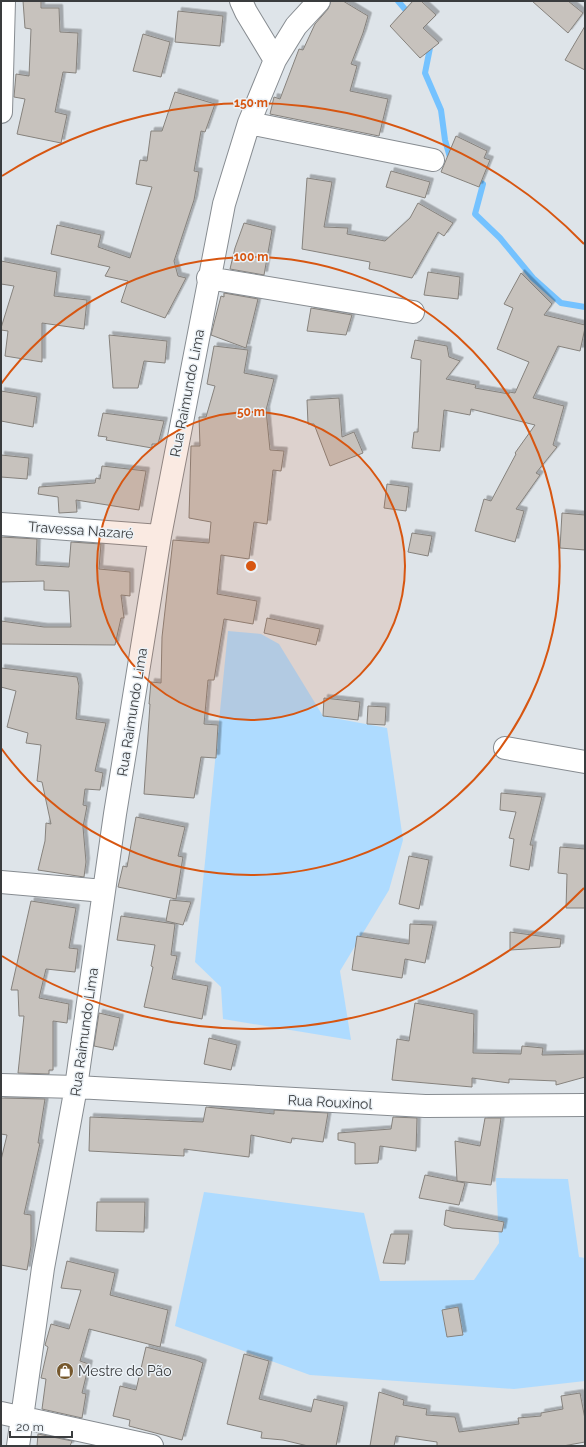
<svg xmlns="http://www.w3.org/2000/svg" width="586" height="1447" font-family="Raleway,sans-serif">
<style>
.green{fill:#aedbff}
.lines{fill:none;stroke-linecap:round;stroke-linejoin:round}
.stream{stroke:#74c2ff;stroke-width:6}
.building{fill:#c7c2bd;stroke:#86827d;filter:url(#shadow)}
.minor-casing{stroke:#878c91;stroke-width:24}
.minor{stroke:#fff;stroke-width:22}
.ring{fill:none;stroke:#d75611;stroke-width:2}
.labels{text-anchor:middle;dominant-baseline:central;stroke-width:3;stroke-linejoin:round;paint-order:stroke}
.street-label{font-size:14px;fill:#3a3c3e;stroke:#ecf2f7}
.poi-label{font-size:14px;fill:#3a3c3e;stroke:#ecf2f7;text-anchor:start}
.centre{fill:#d75611;stroke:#ecf2f7;stroke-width:2}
.ring-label{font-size:12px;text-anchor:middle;font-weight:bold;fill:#d75611;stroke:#ecf2f7;stroke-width:3;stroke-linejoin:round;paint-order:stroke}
</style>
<defs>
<filter id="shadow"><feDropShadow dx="3.5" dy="-3.5" stdDeviation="0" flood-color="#0004"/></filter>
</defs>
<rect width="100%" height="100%" fill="#dee4e9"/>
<path class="green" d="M228,631l33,3 18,10 44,72 64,12 16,112 -14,50 -49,81 11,69 -128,-21 -2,-32 -26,-25z
M496,1178l72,1 11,78 6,1v123l-71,8 -204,-14 -135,-49 29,-134 160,21 16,68 94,-1 25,-37z"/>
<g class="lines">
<path class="stream" d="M398,1l12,14
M431,43l-6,30 16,37 4,30 6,21
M475,179l8,5 -8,30 25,24 33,40 28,25 24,4"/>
</g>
<path class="building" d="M23,1h18v7h18l1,24 18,1 -2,40 -13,-1 -8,40 12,3 -6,28 -44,-9 8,-35 -11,-2 2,-23 13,2 2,-47 -6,-1z
M331,1h12l25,15 -5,17 -12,31 6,2 -7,25 38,8 -9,37 -109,-22 4,-17 6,2 19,-50 4,1 12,-26 13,-15z
M413,1h8l15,14 -13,13 16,15 -19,15 -30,-32z
M532,1h36l15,12 -15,20z
M178,11l45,5 -3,30 -45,-4z
M585,26v44l-20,-10z
M143,34l27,8 -9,35 -28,-6z
M175,92l40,12 -10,28 -4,-1 -7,40 5,1 -5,28 -20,61 4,15 8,2 -21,40 -44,-16 7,-21 -23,-5 5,-9 -59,-13 6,-29 44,10 -3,12 32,11 22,-71 -16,-3 4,-24 7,1 4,-30h11z
M456,136l31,15 -3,7 6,2 -11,27 -38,-15z
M391,171l39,11 -5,16 -39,-11z
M307,178l25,4 -8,45 24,1 -1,6 38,7 25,-23 8,-15 35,20 -9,13 -6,-4 -26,46 -43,-9 1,-7 -68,-13z
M244,223l28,7 -8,45 -34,-6 5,-21z
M1,261l56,11 -3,24 33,4 -3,29 -42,-6v39l-37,-6 3,-25 -7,-1v-2l13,-42 -13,-2z
M428,272l32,5 -2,22 -34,-4z
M521,273l31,31 -8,11 41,10v3l-5,23 -22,-5 -25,52 31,8 -11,39 4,2 -21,26 4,2 -24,34 8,2 -9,31 -40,-11 9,-32 7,2 25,-47 -1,-1 20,-28 -64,-16 -1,6 -26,-5 -4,41 -28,-3 2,-16h4l3,-72 -10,-2 4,-18 32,6 2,11 11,4 -14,18 30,6 -1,3 34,6v-2l6,1 14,-31 -32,-13 16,-41 -9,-4z
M224,293l34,6 -12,49 -35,-13 10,-39 3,1z
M311,308l41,7 -6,20 -39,-4z
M109,335l58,6 -2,22 -21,-2 -6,27h-25z
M214,346l34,4 -4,23 30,6 -8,31 4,40 14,1 -3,20 -8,-1 -6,54 -13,-2 -5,37 -28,-4 -4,39 40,7 -4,23 -29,-5 -10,61h-6l-4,44 14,1 -2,33 -15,-1 -7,41 -50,-4 6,-90h-1l2,-22 10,1 1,-46 11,-97 36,3 2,-21 -22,-4 2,-72h9l-1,-29h7l9,-31 -8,-2z
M1,391l36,6 -4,30 -32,-6z
M339,398l3,39 12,-5 9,21 -33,13 -16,-42h-6l-1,-24z
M103,413l61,8 -6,23h-6v4l-46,-8 1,-3 -9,-1z
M1,455l28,3 -2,21 -26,-2z
M102,466l44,5 -7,39 -63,-10 1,12 -18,1 -1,-16 -20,-3 1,-7 56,-4 1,-5 4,1z
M387,484l22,3 -3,24 -22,-3z
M562,513l23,2v35l-25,-2z
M412,533l20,3 -4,20 -20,-4z
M1,537l36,2 -1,26 33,2 2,-25 30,2 -2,25 31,3v24l-9,-1 3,23h-3l-6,27 -114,-1v-23l43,6h27l-2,-36 -25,-1v-9l-43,1z
M267,618l53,11 -4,16 -52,-12z
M1,668l76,9 2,9 -3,33 30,4 -11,48 8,2 -3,17 -15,-1 -2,16 4,1 -4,21 3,35 -2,15 -46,-7 7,-29 1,-18 5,1 -9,-42 -5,-1 4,-36 -15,-2 2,-10 -21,-6 9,-36 -15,-4z
M324,698l36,4 -2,18 -35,-4z
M368,706l18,1 -1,18 -18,-1z
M501,793l41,4 -12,48h3l-4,25 -19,-4 4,-27 -5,-1 7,-26 -16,-2z
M136,817l49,10 -7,29 5,1 -7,42 -58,-12 5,-21 4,1z
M560,847l25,2v59h-19l1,-34 -9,-1z
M409,856l20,4 -10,49 -20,-5z
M170,900l21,2 -8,23 -17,-4z
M31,901l45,7 -7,40 9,1 -3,23 -29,-3 -7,29 30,6 -2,19 -14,-2v49h-4v4l-31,-1 6,-57h-5l-1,-26h-7z
M121,916l54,8 -4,31 6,1 -5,23 36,7 -6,33 -58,-12 9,-40 -2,-1 4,-21 -38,-5z
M410,924l23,1 -8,38 -20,-4 -3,19 -50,-8 5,-34 52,8z
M510,932l51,7 -1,8 -50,3z
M415,1003l59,11 -1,39 48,1 1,-8 21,2 -1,7 43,-1v23l-29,8v-4l-47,-2v4l-37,-5v9l-80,-7 5,-41 12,2z
M99,1013l21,5 -7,32 -19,-4z
M209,1038l28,7 -6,25 -27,-6z
M1,1098l44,1 -7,44h2l-16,71 7,1v31l-4,24 -26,-5v-105l6,-25 -6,-1z
M206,1107l68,7v-4l54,3 -5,29 -31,-4 -1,5 -40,-8 -2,22 -65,-8v7l-95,-5 1,-34 113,5z
M393,1117l24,1 -1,33 -36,-5 -2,17 -23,1v-21l-17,-3v-7l53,-4z
M485,1118h16l-10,67 -34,-4 -2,-40 25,5z
M425,1175l40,8 -6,22 -40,-7z
M97,1202h48l-1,30 -48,-1z
M446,1210l58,12 -2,10 -50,-4 -8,-3z
M391,1234h18l-4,30 -22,-1z
M67,1261l48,12 -5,22 58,15 -8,37 -71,-18 -9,32 9,3 -7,29 4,1 -4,24 -40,-9 4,-30 -5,-1 7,-31 -3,-2 6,-21 18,5 12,-39 -20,-2z
M458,1307l5,28 -16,2 -5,-27z
M146,1347l50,13 7,3 -21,77 -53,-14 1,-6 -17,-4 7,-30 16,4z
M244,1354l25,7 -10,38 52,13 3,-13 30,7 -8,40h-28l-25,-6 -22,-2 1,-6 -35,-8z
M379,1392l25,8 -1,5 24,4 -1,6 29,2 4,15 60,-8 -1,-6 23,-2v-3l22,-4 -2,-13 19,-3 5,26v23l-22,4h-126v-4l-41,-6 -2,10h-24z
M38,1434l34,7 -2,5h-33z"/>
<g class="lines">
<g class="minor-casing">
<path id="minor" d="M241,1l5,11 29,48
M1,112l3,-111
M249,123l184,37
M208,278l205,34
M1,524l159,12
M505,748l80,14
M1,882l103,9
M1,1085l75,2 349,19 160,-1
M1,1413l151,33
M18,1446l25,-178 33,-181 39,-273 45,-278 64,-332 25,-81 26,-63 21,-34 23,-25"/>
</g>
<use href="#minor" class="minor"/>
</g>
<circle cx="251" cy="566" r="154" fill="#d75611" fill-opacity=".12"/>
<g class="ring">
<circle cx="251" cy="566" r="154"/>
<path d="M1 384A309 309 0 1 1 1 748"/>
<path d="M584 888A463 463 0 0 1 2 956M2 176A463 463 0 0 1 584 244"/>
</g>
<defs>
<g id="shop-disc" transform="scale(0.9)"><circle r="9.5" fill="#76582d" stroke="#ecf2f7"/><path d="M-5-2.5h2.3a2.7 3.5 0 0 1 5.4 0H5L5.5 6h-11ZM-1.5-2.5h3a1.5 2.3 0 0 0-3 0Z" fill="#fff"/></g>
</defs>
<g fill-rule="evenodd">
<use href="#shop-disc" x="65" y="1371"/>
</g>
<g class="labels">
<g class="street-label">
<text transform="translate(187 393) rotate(-79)">Rua Raimundo Lima</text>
<text transform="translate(81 530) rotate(4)">Travessa Nazaré</text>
<text transform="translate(132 712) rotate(-81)">Rua Raimundo Lima</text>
<text transform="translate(84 1032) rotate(-82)">Rua Raimundo Lima</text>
<text transform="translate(330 1102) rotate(3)">Rua Rouxinol</text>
</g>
<g class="poi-label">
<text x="78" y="1371">Mestre do Pão</text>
</g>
</g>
<circle cx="251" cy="566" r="6" class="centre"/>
<g class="ring-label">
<text x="251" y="107">150 m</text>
<text x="251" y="261">100 m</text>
<text x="251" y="416">50 m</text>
</g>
<rect width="586" height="1447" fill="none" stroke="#3a3c3e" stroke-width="4"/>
<path d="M10 1431v6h62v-6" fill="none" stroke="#3a3c3e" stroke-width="2"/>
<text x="16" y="1431" font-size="12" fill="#3a3c3e" stroke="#ecf2f7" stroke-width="3" paint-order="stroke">20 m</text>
</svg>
